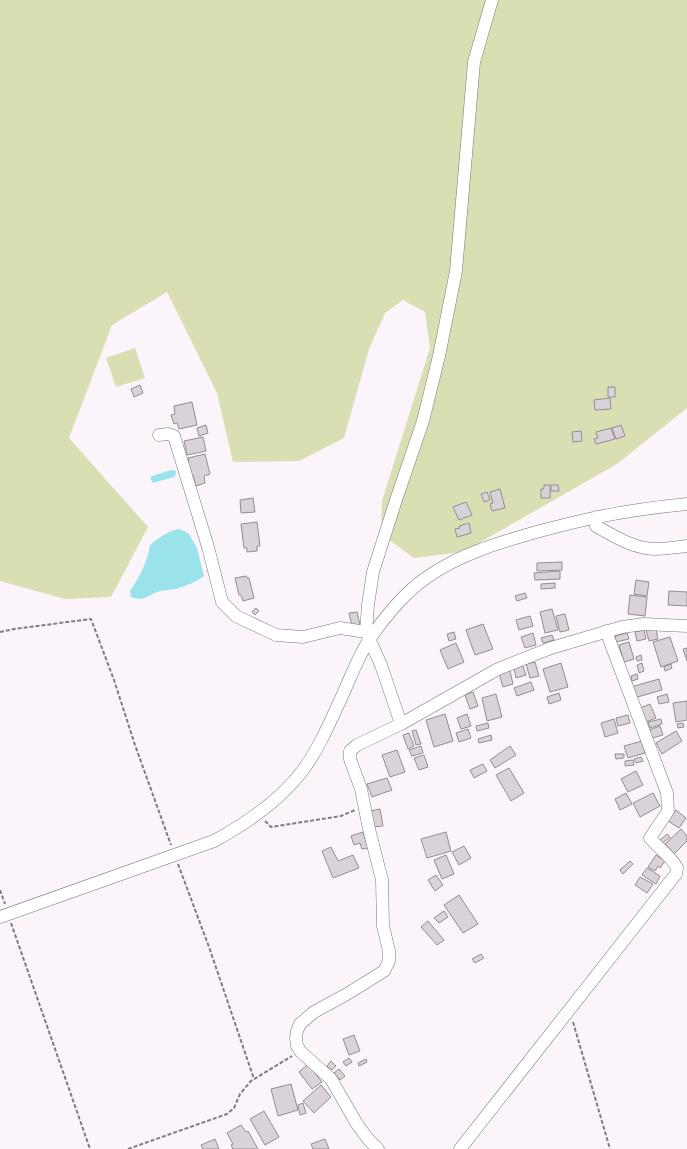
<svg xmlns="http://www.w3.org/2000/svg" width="687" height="1149" font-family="'Space Grotesk',sans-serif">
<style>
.green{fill:#dadeb3}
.water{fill:#9be3eb}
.building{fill:#d9d3d9;stroke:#928d93}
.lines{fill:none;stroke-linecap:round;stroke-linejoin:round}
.minor-casing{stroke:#79747a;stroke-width:13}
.path{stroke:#807c80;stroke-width:2;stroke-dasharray:4 2;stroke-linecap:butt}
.minor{stroke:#fff;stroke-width:12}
</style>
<rect width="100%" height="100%" fill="#fbf5fb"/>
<path class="green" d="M0,0h687v408l-70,56 -154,88 -49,6 -33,-24 1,-33 48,-153 -5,-36 -22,-12 -18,13 -16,36 -25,89 -45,23 -66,1 -16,-69 -50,-101 -55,33 -43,113 79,89 -37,70 -46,2 -65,-18z
M135,348l10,30 -29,9 -10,-29z"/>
<path class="water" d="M171,470l5,1v3l-2,3 -21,6 -3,-5 2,-2z
M180,529l9,5 8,14 7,28c-8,6 -19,10 -28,13 -5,1 -11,1 -16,2 -13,4 -14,11 -29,6l-1,-6c10,-15 17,-28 20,-46 9,-7 18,-15 30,-16z"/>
<path class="building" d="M140,385l3,8 -9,4 -3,-8z
M608,387h7v10h-7z
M610,398l1,11 -16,1 -1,-10z
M192,402l5,23 -18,4 -2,-6 -3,1 -3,-9 4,-1 -1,-8z
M206,425l2,8 -9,3 -2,-8z
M621,425l4,11 -9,3 -4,-11z
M611,428l4,11 -19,5 -2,-5 4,-1 -2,-6z
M581,431l1,10 -9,1 -1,-10z
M203,437l3,14 -19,4 -3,-14z
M205,454l5,20 -6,2 1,7 -9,3 -3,-11h-4l-3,-13 3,-1 -1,-3z
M544,485h6v13h-9v-9h3z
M551,485h7l1,6h-8z
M500,489l5,19 -13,3 -2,-7 3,-1 -3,-11z
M487,492l3,8 -6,2 -3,-8z
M253,498l2,14 -14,1 -1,-13z
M466,502l6,13 -13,5 -6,-13z
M257,522l3,24h-3v5l-10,1v-4h-3l-3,-24z
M469,523l2,10 -14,4 -2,-8 5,-1 -1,-2z
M562,562v8l-25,1v-8z
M560,571v8l-25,1 -1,-7z
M246,576l1,2h2l5,20 -11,3 -2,-6h-2l-4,-17z
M636,580l13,2 -2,14 -13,-2z
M555,583v5l-14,1v-5z
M669,591l18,1v14l-19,-1z
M525,593l2,5 -10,3 -2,-5z
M630,595l17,2 -2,19 -17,-2z
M256,608l3,3 -4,4 -3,-3z
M552,609l6,21 -13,3 -5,-21z
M357,612l3,13 -8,1 -3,-13z
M565,614l4,16 -9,2 -4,-16z
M530,616l3,10 -14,4 -3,-10z
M483,624l10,25 -18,6 -9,-25z
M656,629l2,10 -9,2 -3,-11z
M644,630l2,9 -9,2 -2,-9z
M454,632l2,7 -7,2 -2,-7z
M533,633l3,12 -11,3 -4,-11z
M627,633l2,6 -13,3 -1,-6z
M552,635l2,5 -11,3 -2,-5z
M670,637l8,24 -17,6 -8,-25z
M629,642l5,17 -10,3 -5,-17z
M456,643l8,19 -16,7 -8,-19z
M687,648v13l-4,-12z
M641,655l1,5 -5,1 -1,-4z
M535,662l4,14 -9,2 -4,-14z
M561,663l7,24 -18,5 -7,-23z
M642,663l2,8 -5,2 -2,-8z
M671,664l1,4 -7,3 -1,-4z
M523,666l3,9 -10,3 -2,-10z
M510,671l3,13 -10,3 -4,-14z
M637,674l1,5 -6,2 -1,-5z
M659,679l3,11 -28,8 -3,-11z
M531,682l3,8 -17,6 -3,-8z
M473,692l5,14 -8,3 -5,-14z
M559,693l2,7 -12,4 -2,-7z
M496,694l6,23 -15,4 -5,-23z
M667,694l2,8 -10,2 -2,-7z
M687,701v19l-11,2 -3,-19z
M650,704l6,14 -10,4 -6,-14z
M445,714l8,27 -19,6 -8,-27z
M467,714l4,12 -10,3 -4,-11z
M628,715l2,8 -12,3 -2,-8z
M614,719l4,14 -13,4 -4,-14z
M661,719l1,5 -12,4 -2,-6z
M488,723l1,5 -12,3 -1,-5z
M683,723l1,4 -6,1 -1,-4z
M660,726l3,9 -11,3 -3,-8z
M468,729l3,9 -12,4 -3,-9z
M416,730l5,14 -5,1 -4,-14z
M676,731l6,10 -20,13 -6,-11z
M409,733l5,13 -6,3 -5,-14z
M491,735l1,5 -13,3 -1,-4z
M642,741l3,12 -17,5 -4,-12z
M421,746l2,7 -11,3 -3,-6z
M510,746l6,9 -21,13 -5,-8z
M397,750l8,22 -15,5 -8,-22z
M615,754h9v4l-8,1z
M424,755l4,12 -9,3 -5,-12z
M641,757l2,4 -7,2 -2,-4z
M633,760l1,5 -9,1v-5z
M483,764l4,7 -13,7 -4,-8z
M509,768l15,25 -13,8 -15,-26z
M636,771l7,14 -15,7 -7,-13z
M387,778l5,12 -20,7 -5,-13z
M626,793l6,11 -12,6 -5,-11z
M653,793l7,13 -20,11 -7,-14z
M380,809l3,17 -10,1 -2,-16z
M676,810l10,8 -7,10 -11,-7z
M681,829l6,7v5l-13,13 -9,-10z
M363,832l5,16 -6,1 -2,-6 -6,2 -3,-9z
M446,832l5,19 -24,7 -6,-19z
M667,834l3,3 -7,6 -3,-3z
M464,846l7,12 -12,7 -7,-13z
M331,847l7,14 15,-6 6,13 -26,10 -11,-27z
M446,855l8,19 -12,5 -8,-19z
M656,855l9,6 -5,7 -2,-2 -3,5 -7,-4z
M630,861l3,3 -10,10 -3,-4z
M647,868l13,8 -4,8 -14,-9z
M436,875l7,10 -8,6 -7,-11z
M640,877l13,7 -6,9 -12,-8z
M459,895l19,29 -15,9 -19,-28z
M444,911l4,6 -9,6 -5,-5z
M428,921l16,19 -7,5 -16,-18z
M481,954l3,4 -9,5 -3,-4z
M354,1035l6,16 -11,4 -6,-16z
M349,1058l3,4 -6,4 -3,-4z
M366,1059l1,3 -8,4 -1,-3z
M331,1061l5,5 -4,4 -5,-4z
M308,1064l14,18 -10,7 -13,-17z
M339,1069l6,7 -5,4 -6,-7z
M291,1084l7,26 -20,6 -7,-27z
M321,1085l10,12 -17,16 -11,-12z
M303,1103l3,10 -6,2 -2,-10z
M264,1111l15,26 -14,8 -15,-26z
M241,1125l5,7 2,-1 10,18h-25l-2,-4 2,-1 -6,-11z
M215,1139l4,10h-16l-2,-4z
M325,1139l4,10h-16l-2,-5z"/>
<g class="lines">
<g class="minor-casing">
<path id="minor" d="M159,435l9,-1 6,2 34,111 14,55 14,14 40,19 27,2 37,-9 26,4
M596,517v9c18,10 38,23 59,23 11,0 22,-2 32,-3
M401,724l-20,-59 -15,-33 2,-27 5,-33 23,-72 27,-79 16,-65 17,-85 18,-209 18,-62
M0,917l214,-76c33,-18 66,-40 89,-71 14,-19 24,-41 34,-63 11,-22 19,-47 32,-67 14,-21 36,-48 57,-62 33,-24 75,-36 114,-47 19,-5 39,-10 58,-14 29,-6 59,-10 89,-13
M378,1149l-10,-10 -11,-15 -26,-45 -30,-27 -4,-6 -1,-8 1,-7 3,-7 14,-12 33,-18 37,-23 5,-10v-10l-6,-25 -1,-46 -13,-51 -8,-40 -11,-30v-8l7,-6 44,-21 97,-55 53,-21 71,-21 22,-3 43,2
M460,1149l216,-275 1,-6c-6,-12 -18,-19 -27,-30l18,-27 -1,-18 -61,-162"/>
</g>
<path class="path" d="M0,632l14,-3 77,-10 23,61 21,65 36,100
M265,821l6,6 70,-11 14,-6
M178,864l31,83 45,132
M0,890l5,14
M11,923l79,226
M573,1022l37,127
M128,1149l99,-35 7,-6 6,-14 11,-13 41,-25"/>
<use href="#minor" class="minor"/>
</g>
</svg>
